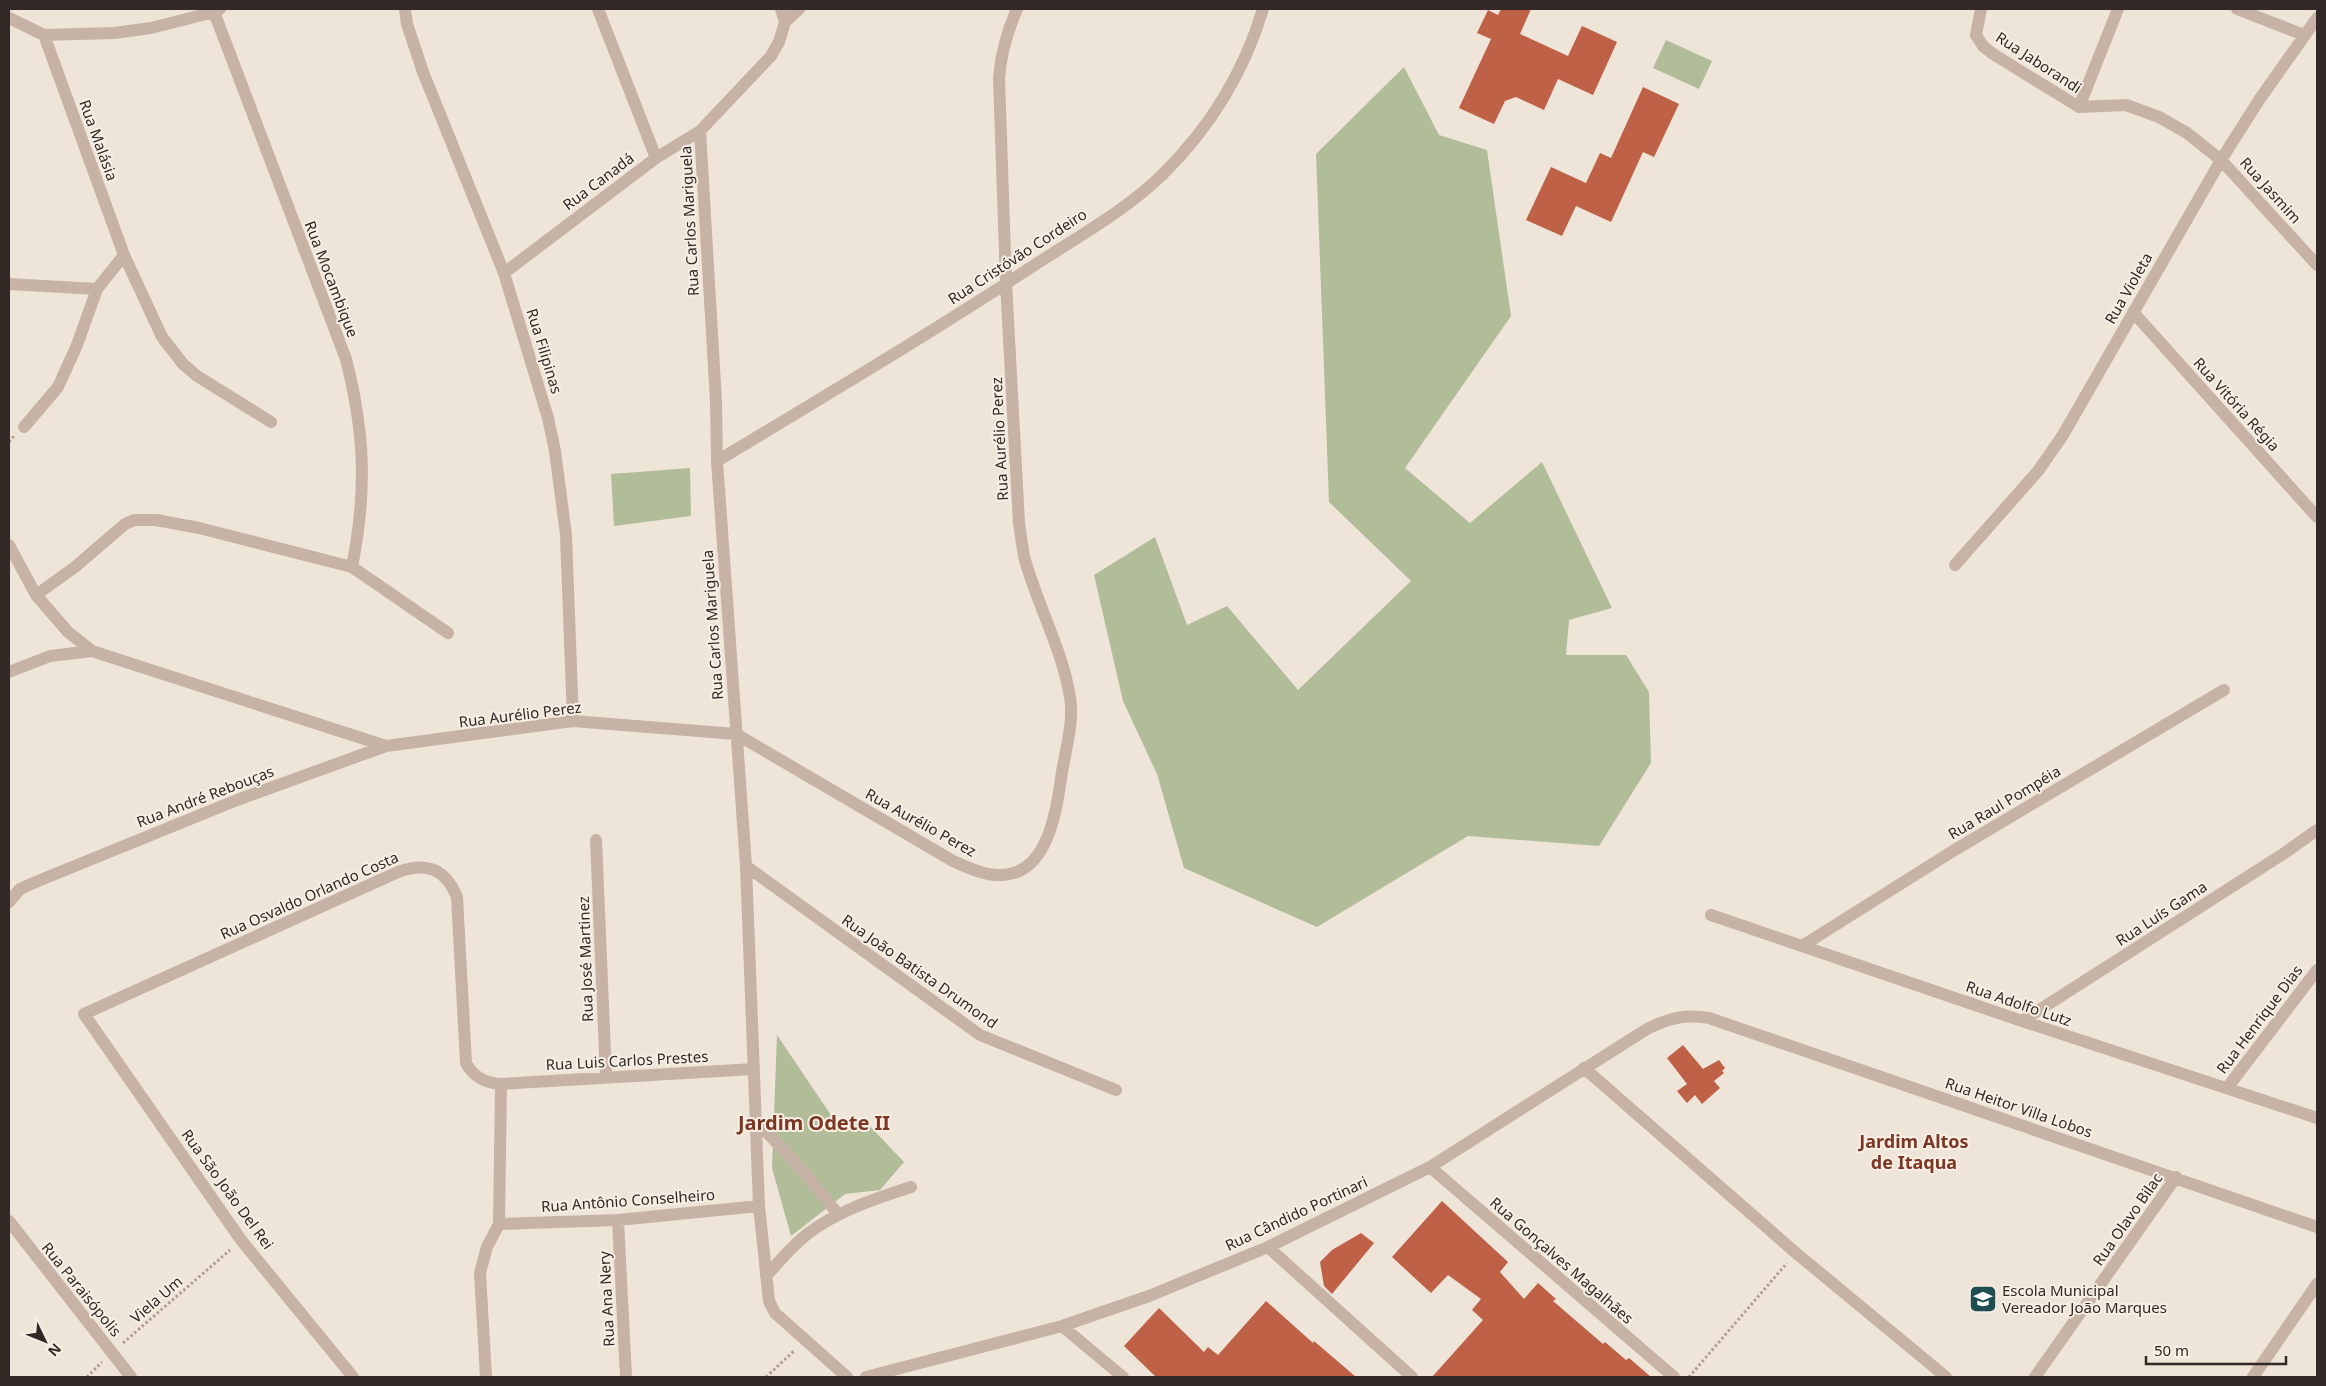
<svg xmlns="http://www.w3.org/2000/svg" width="2326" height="1386" font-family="'Noto Sans',sans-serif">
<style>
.green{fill:#b1bd99}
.building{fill:#be6147}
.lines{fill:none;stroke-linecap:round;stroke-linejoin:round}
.path{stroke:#b29d8f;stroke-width:3;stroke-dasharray:2.5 2.5;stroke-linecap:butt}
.minor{stroke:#c6b3a5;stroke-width:12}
.labels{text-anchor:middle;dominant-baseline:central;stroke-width:4;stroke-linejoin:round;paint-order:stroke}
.street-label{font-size:15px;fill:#322926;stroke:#f7eee4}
.poi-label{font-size:15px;fill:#322926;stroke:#f7eee4;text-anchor:start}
.quarter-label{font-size:18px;font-weight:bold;fill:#7c3724;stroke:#f7eee4}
.district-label{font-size:20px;font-weight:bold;fill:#7c3724;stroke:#f7eee4}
</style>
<rect width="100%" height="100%" fill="#efe4d8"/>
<path class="green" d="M1666,40l46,21 -13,28 -46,-21z
M1404,67l35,68 48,15 24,166 -106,152 65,55 72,-61 70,146 -43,12 -3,35h60l23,37 2,71 -52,83 -131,-10 -151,91 -133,-59 -27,-94 -34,-73 -29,-126 61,-38 32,88 40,-19 71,84 113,-109 -82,-79 -13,-348z
M690,468l1,48 -77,10 -3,-52z
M777,1035l60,89 27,-4 40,42 -24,28 -35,4 -54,42 -19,-68z"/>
<path class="building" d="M1501,9h30l-11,25 48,22 14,-30 35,16 -24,53 -35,-16 -14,31 -28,-13 -11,4 -11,23 -35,-16 32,-69 -14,-6 11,-23 10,5z
M1643,87l36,17 -25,53 -11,-5 -32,70 -35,-16 -14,30 -36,-16 25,-53 35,16 14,-30 11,5z
M1683,1045l20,24 16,-9 6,8 -3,3 2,2 -10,8 6,7 -18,16 -7,-9 -8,8 -10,-12 10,-7 -20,-26z
M1442,1201l66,61 -8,10 24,27 14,-16 18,16 -3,2 50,43 2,-2 21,18 3,-2 22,19h-219l51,-57 -11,-10 9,-11 -33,-24 -17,18 -39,-36z
M1361,1233l13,10 -42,51 -8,-8 -4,-24 12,-12z
M1266,1301l47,42 1,-2 42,36h-200l-32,-31 35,-38 45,44 4,-5 10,8z"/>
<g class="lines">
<path class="path" d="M9,442l5,-6
M123,1343l107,-93
M87,1377l15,-15
M766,1377l29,-27
M1689,1377l98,-114"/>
<path class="minor" d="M405,9l2,15 16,48 81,201 44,145 7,33 11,84 7,186
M598,9l58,149
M781,9l4,13
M1981,9l-5,26 7,11 10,8 86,53 47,-2 33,12 28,16 34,27 96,105
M2237,9l67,26
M214,12l132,347c19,75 21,132 6,208
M9,18l35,17 70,-2 37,-5 63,-16 6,-3
M44,35l80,220 38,82 21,27 14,12 74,46
M2079,107l39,-98
M700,131l16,270 1,60 29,405 13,340 10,95 6,12 72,64
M504,273l152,-115 44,-27 71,-75 8,-14 6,-20 14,-13
M9,284l88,5
M2133,312l184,205
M24,427l34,-40 19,-42 20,-56 27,-34
M717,461c105,-63 210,-126 313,-193 44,-29 94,-56 132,-93 48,-47 82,-103 101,-166
M9,545l27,50 32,37 24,19 294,95 187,-25 163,13 217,127c11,5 23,11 35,13 60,11 68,-62 74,-102 4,-24 12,-51 8,-75 -8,-48 -32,-91 -45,-137 -3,-12 -4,-25 -6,-37l-13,-240 -7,-205c2,-26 8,-46 18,-69
M1955,565l83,-94 25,-36 158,-275 38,-60 58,-82
M36,595l39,-28 50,-43 9,-4h22l43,8 153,39 96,66
M9,672l41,-16 42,-5
M596,840l10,237
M746,866l234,169 136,55
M9,902l11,-13 18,-8 199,-81 149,-54
M1711,915l311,106 295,97
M1802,946l151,-95 271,-161
M2022,1021l261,-167 34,-24
M1584,1068l212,185 150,124
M2227,1088l90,-118
M757,1122l40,42 41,50
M1430,1167l244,210
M618,1220l8,157
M9,1221l122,156
M499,1224l119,-4 141,-14
M1268,1247l144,130
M766,1276c13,-14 25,-29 40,-41 31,-24 68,-36 105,-48
M1062,1326l61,51
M353,1377l-112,-137 -157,-226 314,-142c28,-10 47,-4 59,25l9,166c8,15 20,20 35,21l253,-15
M486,1377l-6,-104 7,-26 12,-23 2,-140
M866,1377l196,-51 87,-30 119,-49 162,-80 217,-138c22,-11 38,-15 62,-11l608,209
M2035,1377l141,-200
M2253,1377l64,-93"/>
</g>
<defs>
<g id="school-square" transform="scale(1.4375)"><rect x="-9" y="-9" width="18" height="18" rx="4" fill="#1e4e51" stroke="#f7eee4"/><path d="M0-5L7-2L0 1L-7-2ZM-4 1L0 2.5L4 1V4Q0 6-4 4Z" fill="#fff"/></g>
</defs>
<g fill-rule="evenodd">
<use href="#school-square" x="1983" y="1299"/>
</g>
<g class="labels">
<g class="street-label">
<text transform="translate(2039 62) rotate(33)">Rua Jaborandi</text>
<text transform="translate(99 140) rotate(70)">Rua Malásia</text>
<text transform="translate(598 181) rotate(-37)">Rua Canadá</text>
<text transform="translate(2271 190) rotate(48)">Rua Jasmim</text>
<text transform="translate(689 221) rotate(-93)">Rua Carlos Mariguela</text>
<text transform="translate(1017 256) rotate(-33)">Rua Cristóvão Cordeiro</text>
<text transform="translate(332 279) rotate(69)">Rua Mocambique</text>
<text transform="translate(2128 288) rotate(-60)">Rua Violeta</text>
<text transform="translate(545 351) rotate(73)">Rua Filipinas</text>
<text transform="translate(2237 404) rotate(48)">Rua Vitória Régia</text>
<text transform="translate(999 439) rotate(-93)">Rua Aurélio Perez</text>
<text transform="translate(712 625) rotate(-94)">Rua Carlos Mariguela</text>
<text transform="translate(520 714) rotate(-7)">Rua Aurélio Perez</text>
<text transform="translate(205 796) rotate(-21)">Rua André Rebouças</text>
<text transform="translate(2004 802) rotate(-31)">Rua Raul Pompéia</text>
<text transform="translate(921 822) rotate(29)">Rua Aurélio Perez</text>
<text transform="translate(309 895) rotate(-24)">Rua Osvaldo Orlando Costa</text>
<text transform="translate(2161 913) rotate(-33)">Rua Luís Gama</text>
<text transform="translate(585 959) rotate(-92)">Rua José Martinez</text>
<text transform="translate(920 971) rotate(35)">Rua João Batista Drumond</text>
<text transform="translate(2019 1003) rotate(19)">Rua Adolfo Lutz</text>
<text transform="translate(2259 1019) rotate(-53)">Rua Henrique Dias</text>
<text transform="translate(627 1060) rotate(-3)">Rua Luis Carlos Prestes</text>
<text transform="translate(2019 1107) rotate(19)">Rua Heitor Villa Lobos</text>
<text transform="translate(228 1189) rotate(54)">Rua São João Del Rei</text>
<text transform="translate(628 1200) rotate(-4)">Rua Antônio Conselheiro</text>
<text transform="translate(1296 1213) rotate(-25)">Rua Cândido Portinari</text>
<text transform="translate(2127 1219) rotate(-55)">Rua Olavo Bilac</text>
<text transform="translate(1562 1260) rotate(41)">Rua Gonçalves Magalhães</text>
<text transform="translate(82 1289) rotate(51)">Rua Paraisópolis</text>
<text transform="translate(156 1299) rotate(-41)">Viela Um</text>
<text transform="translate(606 1299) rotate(-93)">Rua Ana Nery</text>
</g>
<g class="poi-label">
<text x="2002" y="1290">Escola Municipal<tspan x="2002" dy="17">Vereador João Marques</tspan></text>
</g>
<g class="quarter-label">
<text x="1914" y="1141">Jardim Altos<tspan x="1914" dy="21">de Itaqua</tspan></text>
</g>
<g class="district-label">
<text x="814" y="1122">Jardim Odete II</text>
</g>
</g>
<rect width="2326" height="1386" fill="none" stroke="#322926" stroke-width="20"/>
<g transform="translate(45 1341) rotate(133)" stroke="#f7eee4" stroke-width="4" paint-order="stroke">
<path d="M0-4L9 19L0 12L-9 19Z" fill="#322926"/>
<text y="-8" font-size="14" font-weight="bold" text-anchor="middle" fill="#322926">N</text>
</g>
<path d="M2146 1356v8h140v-8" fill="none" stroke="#322926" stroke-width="2.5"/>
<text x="2154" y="1356" font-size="15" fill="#322926" stroke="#f7eee4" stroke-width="4" paint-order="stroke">50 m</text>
</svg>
